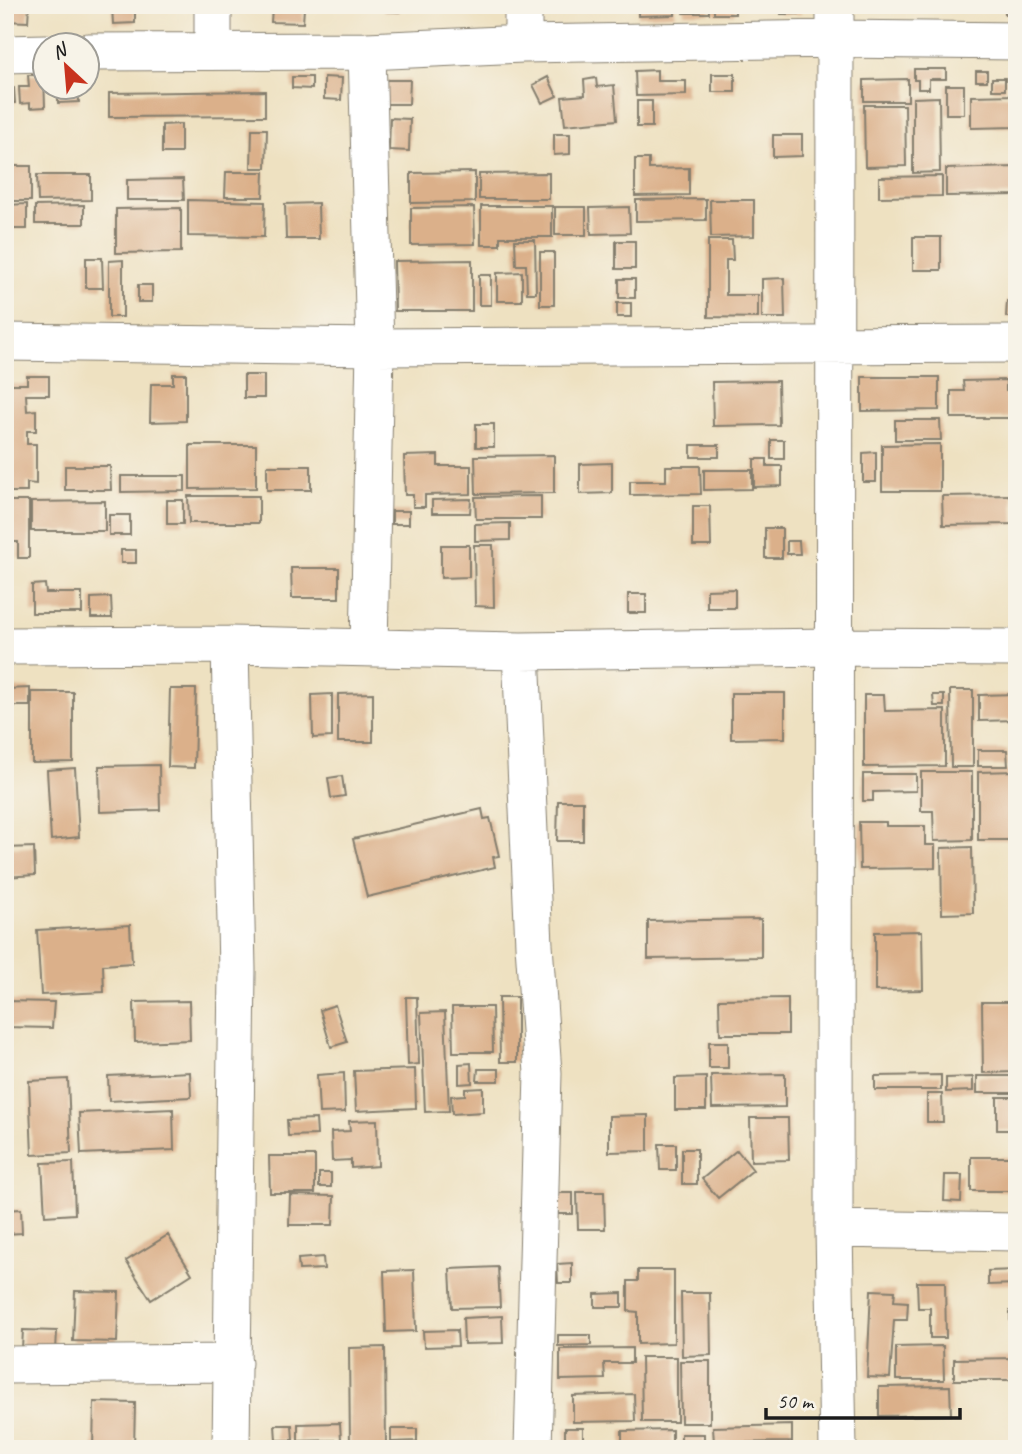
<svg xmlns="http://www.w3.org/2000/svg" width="1022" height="1454" font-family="Caveat,sans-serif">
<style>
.building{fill:#dbb08a}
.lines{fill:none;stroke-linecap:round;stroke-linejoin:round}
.minor-casing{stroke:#857e6e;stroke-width:39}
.minor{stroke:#fff;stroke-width:37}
</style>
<rect width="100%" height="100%" fill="#f7f3e8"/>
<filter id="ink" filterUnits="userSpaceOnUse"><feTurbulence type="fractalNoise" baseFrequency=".0143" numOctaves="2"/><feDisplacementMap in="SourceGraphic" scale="14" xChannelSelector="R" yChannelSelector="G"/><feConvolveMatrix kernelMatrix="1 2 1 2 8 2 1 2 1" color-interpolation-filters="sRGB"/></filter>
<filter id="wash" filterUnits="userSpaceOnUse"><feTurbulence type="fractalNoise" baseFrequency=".00686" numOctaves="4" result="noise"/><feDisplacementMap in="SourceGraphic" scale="28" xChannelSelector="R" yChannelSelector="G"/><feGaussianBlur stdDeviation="1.57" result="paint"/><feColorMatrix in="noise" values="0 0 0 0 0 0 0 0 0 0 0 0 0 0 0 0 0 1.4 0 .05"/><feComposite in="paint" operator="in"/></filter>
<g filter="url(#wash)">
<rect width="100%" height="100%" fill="#eee1c1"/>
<g id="blocks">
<path class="building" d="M5,5h24l-1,17 -23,-1z
M135,5v18l-22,1 -1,-18z
M384,5h17l-1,7 -16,-1z
M638,5h37v10l-37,1z
M684,5h25v8h-25z
M714,5h21v9h-21z
M781,5h20v9h-20z
M1005,5h12v9h-12z
M272,8h32l-1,15 -32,-1z
M914,69h32v10h-17v10h-11v-9h-4z
M657,70v11h29v14l-50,1 -1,-25z
M976,71h11v10h-11z
M712,74h23v18h-23z
M28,75h16l1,32 -15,1v-5l-10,1 -1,-17h10z
M292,77h20v12l-20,-1z
M324,77l18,1 -1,22 -17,-1z
M548,77l9,19 -15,7 -9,-18z
M596,78l1,9 17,-2 3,35 -52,5 -3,-28 23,-2 -1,-15z
M992,78h13v12h-13z
M908,79v22h-44v-21z
M1009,79h8v11h-7z
M385,80h25l-1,24h-25z
M946,85h18v29h-18z
M14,88l1,15h-10v-14z
M58,88h20l1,14 -21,1z
M265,91v25l-156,1v-24z
M1017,95v32l-46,1v-32z
M939,97l1,75 -27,1v-75z
M637,101h15v26h-15z
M864,105h41l1,61 -41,1z
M390,118l20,1 -1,32 -20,-1z
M181,124v29h-19v-28z
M252,129h15l-1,39h-15z
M554,134h16v20l-16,1z
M773,135h29v21l-29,1z
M635,159h14v10l40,-1v27l-54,1z
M5,166h26v35h-26z
M1016,167v28l-70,1v-27z
M226,172h38l-1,25h-38z
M475,172v30l-64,1v-30z
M549,173v26h-70v-25z
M37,175h54v25l-53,1z
M942,176v20l-63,1v-20z
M183,179l1,21h-57v-20z
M706,199v21l-70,1v-21z
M188,200l77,2 -1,35 -76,-1z
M710,200h44v36l-43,1z
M318,203l1,36h-33l-1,-35z
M27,204v25h-22v-24z
M84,205v19h-49v-18z
M481,206h71v31h-52v8h-19z
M474,207l1,37 -64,1v-37z
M555,207h31v28h-31z
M629,207l1,26 -39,1 -1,-26z
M181,208v44l-65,1v-44z
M913,237h28v33h-28z
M515,240h20l1,53h-9l-1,-28h-10z
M708,240h24l1,20h-7v35h32v23l-50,-1z
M616,241h19v28h-19z
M540,252h14v53h-14z
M86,258h16l1,30h-17z
M123,260v57h-14v-56z
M472,260v51h-77l-1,-50z
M522,272v29h-25v-28z
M479,275h12v30h-12z
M784,278l1,40h-23v-39z
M619,279h16v19h-16z
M138,285h14v17h-14z
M1007,301h10v16h-11z
M617,303h14v14h-14z
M173,374h13v47l-36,1 1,-38h22z
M244,375h20v23h-20z
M27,376h22v19h-23l1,16 9,-1v21h-9v13h9v40l-9,-1v9h-22v-108h22z
M862,377h77v33l-77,1z
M1006,380v10h11v28h-66v-27h13l-1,-10z
M778,381l1,44 -66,1 -1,-44z
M895,420h45l1,20h-46z
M476,424h18v23h-18z
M771,440h13v19h-13z
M940,444v47h-58v-46z
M190,445h66v43l-66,1z
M691,445h28v12h-28z
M876,452v30h-13v-29z
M438,455v11h33v28l-46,1v12h-12v-12h-8l-1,-39z
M554,455v38l-78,1 -1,-38z
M754,459h13v7h15v20l-28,1z
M612,463v30l-32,1v-30z
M65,466h45l1,24h-46z
M267,466h44v24h-44z
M666,466h34l1,28 -71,1v-14h36z
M704,470h48v19l-48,1z
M121,476h64v15l-64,1z
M1013,495l1,29 -71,1 -1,-29z
M188,496h71v27h-70z
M541,496v23h-65l-1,-22z
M471,499l-1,14h-38v-13z
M167,500h16v24h-16z
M5,501h24v57h-11v-16h-13z
M105,501v30h-74v-29z
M693,506h17l1,40h-18z
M392,511h17v13h-17z
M109,515h21v20h-21z
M510,523v17l-35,1v-17z
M765,528h17v30h-17z
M787,541h12l1,13h-13z
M441,545h28v32l-28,1z
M474,545h19l1,62 -19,-1z
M121,550h15v13h-15z
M291,568h48v30h-47z
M45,584l1,9h36v20h-50v-28z
M735,589v19h-28v-18z
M628,594h18v19h-18z
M111,597l1,21h-21v-20z
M30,688v18h-25v-17z
M170,689h26l-2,79 -26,-1z
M950,690h23v77h-22z
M32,692h41v70l-41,1z
M373,693v49h-35v-48z
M731,693h54v45l-54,1z
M332,694v43l-19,1 -1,-43z
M1017,694v26l-38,1v-26z
M864,695h20l1,16 60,-1v56l-81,1z
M933,695h11v11h-10z
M978,750h29l1,16h-30z
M159,765l1,45 -60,2 -1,-46z
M75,768l4,69 -28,3 -4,-70z
M1017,771v69h-39v-68z
M921,772h51v68l-38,1 -1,-30h-12z
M863,774h53v17l-43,1v9h-10z
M342,776l3,20 -14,2 -3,-20z
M5,800h4l-2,25h-2z
M558,801h25v40h-26z
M482,809l2,10 6,-1 9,38 -6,1 2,10 -128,30 -14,-58z
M859,822h27v4h39v19h10v23l-75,1z
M34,847l1,28 -30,2v-29z
M972,847l1,66 -31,1 -1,-66z
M761,919v38l-113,2v-38z
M130,925l2,38 -29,2 1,27 -63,3 -4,-65z
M922,931l1,59 -48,1v-59z
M406,997h11l2,67 -11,1z
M499,997h18v65h-17z
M788,998v36h-68l-1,-35z
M5,1001l49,1 -2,26 -47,-1z
M189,1001l1,39 -55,2 -1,-40z
M982,1002h33v70l-32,1z
M335,1005l12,37 -16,5 -11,-37z
M452,1007h40l1,45h-40z
M445,1012l4,99 -24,1 -4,-99z
M709,1042h19v26h-19z
M471,1063l1,20 -13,1v-20z
M415,1069l1,39 -60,3 -2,-40z
M478,1069h21v12h-22z
M190,1072l1,25 -82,4 -1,-25z
M344,1073l1,39 -26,1 -2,-38z
M785,1074v33l-73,1 -1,-33z
M941,1075v15h-66v-14z
M977,1076h40v17h-40z
M706,1077v33h-31v-32z
M973,1077v14l-27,1v-14z
M68,1079l3,74 -39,2 -3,-74z
M483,1088v24l-31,2 -1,-18 14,-1v-6z
M927,1094h15l1,28h-16z
M997,1097h20v33h-20z
M173,1109l1,41 -93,4 -2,-41z
M648,1115v36l-39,1v-36z
M750,1118h38l1,42 -38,1z
M316,1119l1,16 -29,1 -1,-16z
M377,1120l1,46 -27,2v-8l-19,1 -1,-29 19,-1 -1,-10z
M659,1144h17v26h-16z
M682,1149h15v35h-15z
M737,1150l16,20 -35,28 -16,-19z
M269,1156h46v37h-45z
M971,1157h42l1,34h-43z
M73,1162l2,52 -30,2 -3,-53z
M319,1173h12v14h-12z
M945,1175h17l-1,27 -17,-1z
M577,1192h27l1,37h-27z
M558,1193h15v21h-15z
M290,1195l44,1 -1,29h-44z
M21,1209l1,24 -17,1v-24z
M168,1235l24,39 -41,26 -25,-39z
M323,1257l1,12 -25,1 -1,-11z
M572,1263v20h-14l-1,-19z
M498,1267l2,40 -48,1 -2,-39z
M414,1270l2,61 -30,1 -2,-61z
M638,1270h36v73l-36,1v-32l-10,-1v-30h10z
M1017,1270v14l-29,1v-14z
M917,1282h28l1,56h-16v-30h-12z
M871,1290l24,1 -1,10 14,1 -1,18h-13l-4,58 -23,-1z
M75,1291l44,1 -2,50 -44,-1z
M622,1293v14h-27v-13z
M681,1293h29l1,62 -29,1z
M1010,1311h7v34h-7z
M502,1316l1,27 -39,1 -1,-26z
M23,1330l34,1 -1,20 -34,-2z
M457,1330l1,16 -34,1 -1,-16z
M558,1335h33v10l-33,1z
M943,1346l1,34h-48v-33z
M385,1347l1,102h-36l-1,-101z
M632,1348v15h-28l1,16 -45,1v-31z
M641,1357h36v65h-35z
M1017,1358v22h-63v-21z
M680,1361h30v62h-29z
M950,1386l1,29 -72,1v-29z
M634,1394l1,27 -62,1v-26z
M94,1402l41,1 -1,46h-41z
M340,1423l1,17 -43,1v-17z
M275,1425h17l1,15h-17z
M792,1425v17l-78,1 -1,-16z
M565,1428h18v13h-18z
M391,1429h26v12l-26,1z
M672,1430v17l-50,1v-17z
M681,1434h23v15h-23z
M171,1444h19v5h-19z"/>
</g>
</g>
<g filter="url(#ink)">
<use href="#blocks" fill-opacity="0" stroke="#857e6e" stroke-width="2"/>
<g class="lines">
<g class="minor-casing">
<path id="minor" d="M213,5v45
M523,5v39
M835,5l-1,1224 4,220
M367,51l8,296 -6,301
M88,52l279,-1 156,-7 313,-5 181,2
M5,54l41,-1
M5,342l370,5 642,-3
M230,645l7,325 -6,479
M5,646l225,-1 291,6 313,-4 183,1
M521,651l13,294 9,128 -10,376
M834,1229l183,3
M5,1365l228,-2"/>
</g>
<use href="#minor" class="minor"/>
</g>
</g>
<rect width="1022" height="1454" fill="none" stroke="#f7f3e8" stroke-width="28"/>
<g transform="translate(66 66) rotate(334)"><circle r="33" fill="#f7f3e8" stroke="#9f9d96" stroke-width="2"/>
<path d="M0-5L12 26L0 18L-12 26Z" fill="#c8321e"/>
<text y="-10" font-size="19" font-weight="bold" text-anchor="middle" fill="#1c1c1c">N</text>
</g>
<path d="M766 1408v10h194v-10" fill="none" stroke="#1c1c1c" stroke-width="3.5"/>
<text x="777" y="1408" font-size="21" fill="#1c1c1c" stroke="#f7f3e8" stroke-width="5" paint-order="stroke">50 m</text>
</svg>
